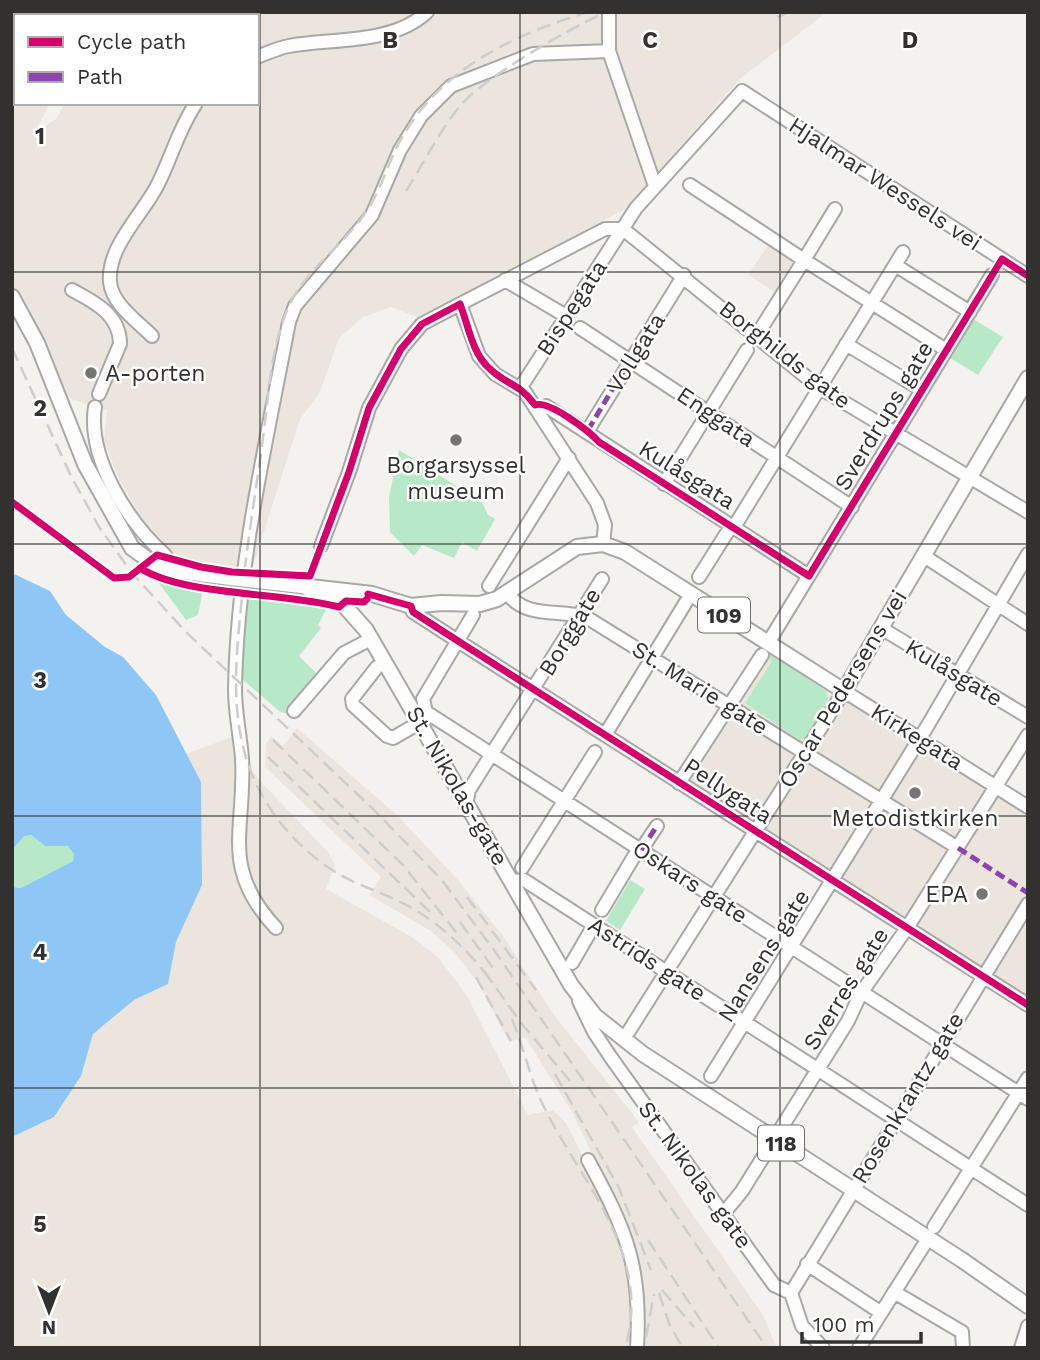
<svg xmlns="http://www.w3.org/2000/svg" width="1040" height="1360" font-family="'Work Sans',sans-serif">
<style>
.built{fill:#ebe5de}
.green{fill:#b7e8c8}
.water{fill:#8ec7f5}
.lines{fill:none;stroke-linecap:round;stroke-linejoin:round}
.minor-casing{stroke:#aaa8a6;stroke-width:16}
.major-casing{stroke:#aaa8a6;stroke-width:18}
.minor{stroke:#fdfdfd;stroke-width:12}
.major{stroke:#fdfdfd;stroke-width:14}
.rail{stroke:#cdcdcb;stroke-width:2.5;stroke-dasharray:14 7;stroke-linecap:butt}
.major-bridge-casing{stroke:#aaa8a6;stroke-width:18;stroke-linecap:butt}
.major-bridge{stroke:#fdfdfd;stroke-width:14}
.quiet{stroke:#8e44ad;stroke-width:5;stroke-dasharray:10 5;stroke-linecap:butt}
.cycleway-casing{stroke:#fff;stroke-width:11}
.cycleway{stroke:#d6006c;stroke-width:7}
.grid{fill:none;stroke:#33312f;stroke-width:2;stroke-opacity:0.55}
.poi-dot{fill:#777572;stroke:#fff;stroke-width:2.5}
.labels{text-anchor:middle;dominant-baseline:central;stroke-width:5;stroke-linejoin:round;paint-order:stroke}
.shield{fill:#fff;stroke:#706f6d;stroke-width:2}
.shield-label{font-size:21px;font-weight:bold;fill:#33312f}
.street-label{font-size:23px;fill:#33312f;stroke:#fff}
.poi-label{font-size:23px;fill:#33312f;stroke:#fff}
.grid-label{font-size:23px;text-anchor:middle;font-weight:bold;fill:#33312f;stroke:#fff;stroke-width:5;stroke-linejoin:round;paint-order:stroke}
</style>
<rect width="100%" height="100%" fill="#f4f2ef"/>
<path class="built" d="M238,12h589l-86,66 -117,132 -207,107 -26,-10 -28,10 -24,21 -19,54 -20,27 -49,153 -61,-9 -28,-15 -13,-15 -31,-56 -14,-36 3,-31 -39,-12 -8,-15h-3l-24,-62 -21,-35v-213l4,-7v37h34l-14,28 20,-12 9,-16h192v-87h-23z
M769,244l24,17 -18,31 -27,-17z
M766,648l262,165v192l-349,-222z
M297,728l101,88 60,64 45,56 51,79 85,107 -7,5 131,188 14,33h-137v-70l-10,-46 -58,-120 -47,-75 -16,5 -30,-58 -24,-31 -24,-22 -62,-36 12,-18 -116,-110 1,-23 5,-8 12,10z
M245,732l7,38 8,11 68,71 7,13 -9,24 86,48 26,20 29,39 61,119 25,-5 13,13 45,91 17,44 5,27 -1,63h-620v-211l42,-20 27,-41 12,-42 41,-34 34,-16 8,-42 26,-57 -1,-102 -15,-29z"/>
<path class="green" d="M968,316l35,21 -25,38 -31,-19z
M399,450l83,52 6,13 7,4 -18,32 -15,-9 -8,16 -32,-13 -8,11 -24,-24 -1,-35z
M156,579l47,11 -5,25 -12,5z
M249,594l61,8 17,6 -9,17 3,3 -22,28 20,20 -32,38 -8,-3 -38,-33z
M770,653l56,38 2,8 -22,39 -6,2 -55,-37 27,-42 -4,-3z
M24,835h7l14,11h24l5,8 -1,7 -52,27 -9,-1v-37z
M630,880l15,9 -25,41 -14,-9z"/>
<path class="water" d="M31,12h207l-4,4h-201z
M12,573l38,18 16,24 39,32 18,10 33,38 45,87 1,103 -26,57 -8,42 -34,16 -41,34 -12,42 -27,41 -42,20v-250l9,1 52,-27 1,-7 -6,-8h-23l-14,-11 -7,1 -12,14z"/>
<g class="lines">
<g class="minor-casing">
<path id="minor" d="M609,12v39l46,135
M257,57c10,-4 21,-9 32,-11 43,-8 103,-1 138,-34
M690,185l114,75 31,-51
M623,229l197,159 208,124
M895,265l75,47
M505,280l61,36
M72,290c22,12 48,24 48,54l-21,50
M460,304l145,-75h18
M580,328l272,179
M757,335l47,-75 142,90
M152,336c-15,-15 -40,-32 -42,-54 -3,-35 32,-67 47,-96 15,-29 20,-54 39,-83
M846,344l76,46
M521,387l115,-179 106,-117 286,185
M546,406l263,170
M95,407c-8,51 33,115 70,148l-4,14
M588,430l96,-155
M664,484l83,-134
M321,546l28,-74 20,-64 32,-59 21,-25 38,-20 19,52 16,18 30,18 72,111 8,22 -2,19
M924,556l104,68
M699,577l29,-46 6,-4 169,-275
M489,586l80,-128
M507,593c19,26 50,16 79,24l372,231
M411,606l2,6 45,29 570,364
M473,615l-50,84 3,13 602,387
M881,628l147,89
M768,643l224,-368
M385,663l-8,4 -25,32 1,6 34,31 6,2 26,-15
M294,711l50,-58 27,-14
M605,735l81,-133
M679,783l83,-128
M466,805l3,-15 133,-211
M641,850l16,-24
M522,868l73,-116
M512,881l12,-1 504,325
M602,910l37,-62
M276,928c-57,-61 -30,-98 -34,-170 -2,-23 -7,-46 -7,-69 2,-124 31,-245 54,-367l6,-16 77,-91 28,-65 21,-34 30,-30 82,-32 76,-3
M572,963l22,-38
M579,1001l15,31 18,27 162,226 17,8
M629,1031l215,-340 184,116
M711,1076l217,-351 100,-171
M588,1160c38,70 54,106 49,188
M724,1213l18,-22 106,-170 13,-28 46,-65 121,-193
M934,1227l94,-149
M807,1264l73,48
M894,1292l68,40 1,16
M791,1293l237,-389
M791,1293l11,33 21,22
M859,1348l65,-103
M1021,1348l7,-22"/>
</g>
<g class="major-casing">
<path id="major" d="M12,297l25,46 48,121 47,84 29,21 70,9
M257,581l115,13 39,12 30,-3 39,1 17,-5 80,-52 26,-3 22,8 219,139 184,-313
M307,588l35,15 24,27 205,355 24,31 48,38 319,206 66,46"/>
</g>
<use href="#minor" class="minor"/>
<use href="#major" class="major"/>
<path class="rail" d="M777,17l12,-5
M406,191c18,-28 33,-60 55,-86 23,-27 104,-74 139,-90
M12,348l59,128 28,51 33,46 54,59 187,177 68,70 53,71 273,398
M273,740l130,125 57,72
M268,757l162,155
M467,897l69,93
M460,922l33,46
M484,971l37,52 49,58
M476,977l35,64
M489,978c-21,-28 -47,-52 -77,-70 -18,-10 -37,-17 -56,-25 -39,-18 -73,-50 -94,-88 -38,-67 -25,-144 -18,-218 5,-49 14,-97 20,-147 6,-44 7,-91 29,-132 19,-34 54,-56 75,-89 16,-25 22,-54 38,-78 41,-66 111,-97 182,-119
M512,1019c12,29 18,61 33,90 38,76 108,147 80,239
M555,1074l64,114 32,82
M648,1240l71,108
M662,1290l32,37
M659,1293l11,33 13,22
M646,1337l8,-43"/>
<g class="major-bridge-casing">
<path id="major-bridge" d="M231,578l26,3"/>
</g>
<use href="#major-bridge" class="major-bridge"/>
<path class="quiet" d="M588,430l42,-70
M958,848l70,45
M641,850l16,-24"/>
<g class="cycleway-casing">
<path id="cycleway" d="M12,502l102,76 15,-1 28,-22 44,12 31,5 78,4 39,-104 20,-64 32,-59 21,-25 38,-20c8,20 12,49 29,64 17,17 29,14 46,37 14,-5 54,26 64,37l210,134 193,-317 26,17
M140,568c43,28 144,24 199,39l7,-6 18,1 3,-3
M368,594l43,12 2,6 45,29 570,364"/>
</g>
<use href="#cycleway" class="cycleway"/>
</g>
<path class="grid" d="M260,12v1336M520,12v1336M780,12v1336M12,272h1016M12,544h1016M12,816h1016M12,1088h1016"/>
<g class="poi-dot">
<circle cx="91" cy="373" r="7"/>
<circle cx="456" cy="440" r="7"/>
<circle cx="915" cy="793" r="7"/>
<circle cx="982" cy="894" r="7"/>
</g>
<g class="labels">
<g class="shield">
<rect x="698" y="597.5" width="52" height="35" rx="5"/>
<rect x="758" y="1125.5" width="46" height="35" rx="5"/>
</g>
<g class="shield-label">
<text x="724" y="615">109</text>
<text x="781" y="1143">118</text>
</g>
<g class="street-label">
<text transform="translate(885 184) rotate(33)">Hjalmar Wessels vei</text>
<text transform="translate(572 308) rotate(-57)">Bispegata</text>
<text transform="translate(636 353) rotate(-58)">Vollgata</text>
<text transform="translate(785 355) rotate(38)">Borghilds gate</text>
<text transform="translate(884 416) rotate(-59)">Sverdrups gate</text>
<text transform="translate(716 417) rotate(34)">Enggata</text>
<text transform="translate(687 475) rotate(32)">Kulåsgata</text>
<text transform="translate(570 632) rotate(-59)">Borggate</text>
<text transform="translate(954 673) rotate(31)">Kulåsgate</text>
<text transform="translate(700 688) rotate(32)">St. Marie gate</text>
<text transform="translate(843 689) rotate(-59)">Oscar Pedersens vei</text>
<text transform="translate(917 737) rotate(32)">Kirkegata</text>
<text transform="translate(457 786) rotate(60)">St. Nikolas-gate</text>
<text transform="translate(728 791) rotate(33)">Pellygata</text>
<text transform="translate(690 882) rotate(33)">Oskars gate</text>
<text transform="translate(764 956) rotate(-58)">Nansens gate</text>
<text transform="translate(647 959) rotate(33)">Astrids gate</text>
<text transform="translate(846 989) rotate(-58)">Sverres gate</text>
<text transform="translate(908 1098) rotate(-59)">Rosenkrantz gate</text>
<text transform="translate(695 1175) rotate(54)">St. Nikolas gate</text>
</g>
<g class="poi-label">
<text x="105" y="373" text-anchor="start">A-porten</text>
<text x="456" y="465">Borgarsyssel<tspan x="456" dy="26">museum</tspan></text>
<text x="915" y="818">Metodistkirken</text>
<text x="968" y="894" text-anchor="end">EPA</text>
</g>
</g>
<g class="grid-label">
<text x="390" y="48">B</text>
<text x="650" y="48">C</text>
<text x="910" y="48">D</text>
<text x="40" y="144">1</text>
<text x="40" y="416">2</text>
<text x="40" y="688">3</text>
<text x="40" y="960">4</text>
<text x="40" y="1232">5</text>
</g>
<rect width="1040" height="1360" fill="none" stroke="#33312f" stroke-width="28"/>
<rect x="14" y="14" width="245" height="91" fill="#ffffff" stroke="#adadac" stroke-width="2"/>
<rect x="28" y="37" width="35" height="10" fill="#d6006c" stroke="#adadac" stroke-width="2"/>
<text x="77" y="49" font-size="21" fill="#33312f">Cycle path</text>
<rect x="28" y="72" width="35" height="10" fill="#8e44ad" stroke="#adadac" stroke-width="2"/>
<text x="77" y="84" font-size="21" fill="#33312f">Path</text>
<g transform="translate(49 1311) rotate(180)" stroke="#ffffff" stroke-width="5" paint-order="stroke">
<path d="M0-5L12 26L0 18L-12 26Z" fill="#33312f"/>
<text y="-10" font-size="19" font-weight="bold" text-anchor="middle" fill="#33312f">N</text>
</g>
<path d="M802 1332v10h119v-10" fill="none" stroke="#33312f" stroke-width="3.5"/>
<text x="813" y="1332" font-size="21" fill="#33312f" stroke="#ffffff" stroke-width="5" paint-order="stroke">100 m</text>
</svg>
